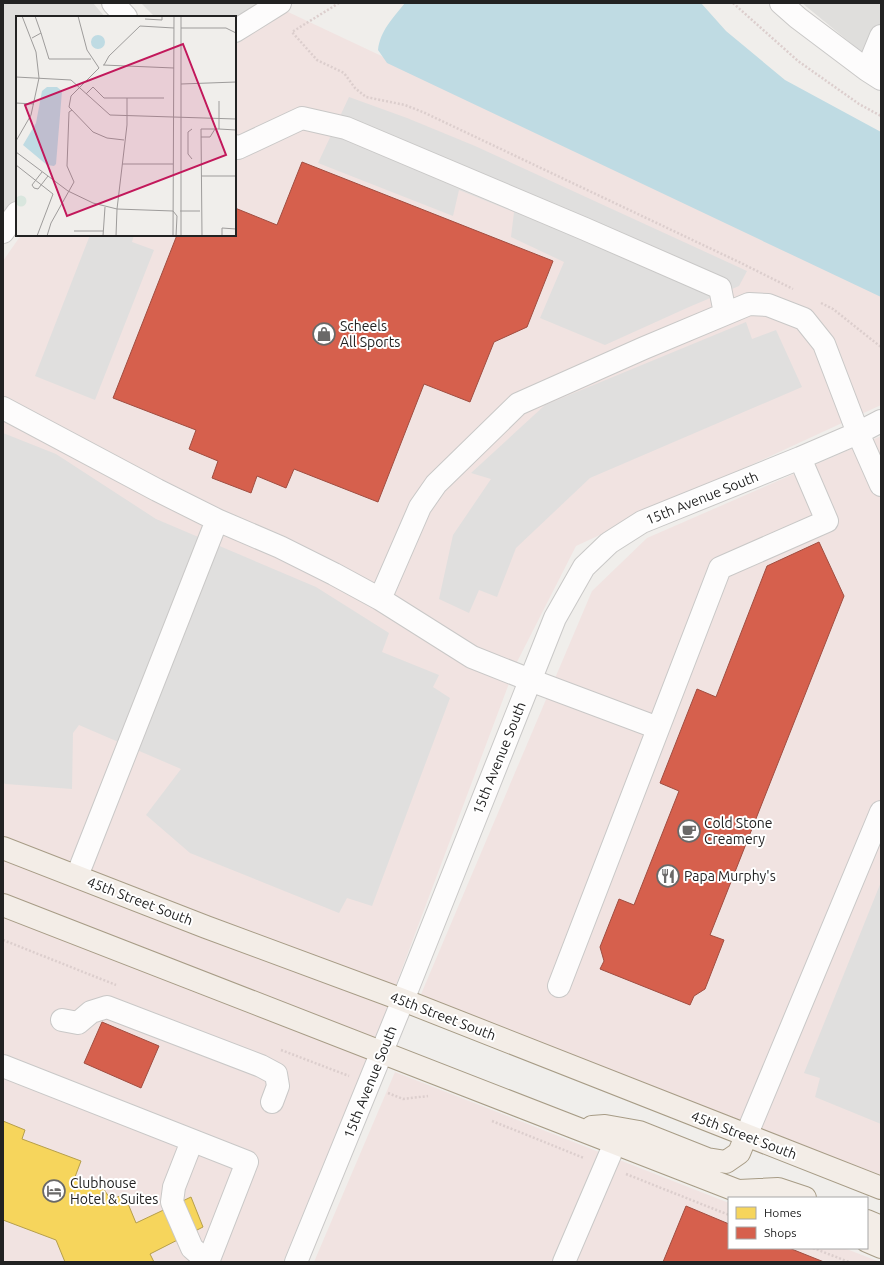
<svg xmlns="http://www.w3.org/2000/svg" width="884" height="1265" font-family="Ubuntu,sans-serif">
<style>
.residential{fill:#dfdedc}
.commercial{fill:#f1e3e1}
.parking{fill:#e0dfde}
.water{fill:#bfdbe3}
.homes{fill:#f6d55c;stroke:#b69f4b}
.shops{fill:#d6604d;stroke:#a04d40}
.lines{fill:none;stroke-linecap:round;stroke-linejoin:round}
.minor-casing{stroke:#c9c8c7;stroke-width:24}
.major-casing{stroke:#a79c86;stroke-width:24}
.path{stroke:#dccecd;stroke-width:2.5;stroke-dasharray:2 2;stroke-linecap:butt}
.minor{stroke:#fdfcfc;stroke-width:22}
.major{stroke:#f3ede7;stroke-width:22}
.labels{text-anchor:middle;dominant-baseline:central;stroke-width:4;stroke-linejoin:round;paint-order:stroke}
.poi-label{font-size:14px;fill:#222;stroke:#fff;text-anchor:start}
.street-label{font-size:14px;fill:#222;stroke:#fff}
.inset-road{fill:none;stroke:#9e9c9b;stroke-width:1}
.view{fill:#c2185b;fill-opacity:0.15;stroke:#c2185b;stroke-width:2}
.inset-edge{fill:none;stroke:#222;stroke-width:2}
</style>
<rect width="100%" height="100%" fill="#f0eeeb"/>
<path class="residential" d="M3,3h90l12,14h-88v204l-14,15z
M141,3h119l-25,16v-2h-80z
M802,3h79v60l-23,-14z"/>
<path class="commercial" d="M286,11l595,280v114l-305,141 -59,116 -135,360 -99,240h-280v-1001l18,-26h214v-190z
M881,436v739l-462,-176 173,-408 55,-53z
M395,1072l334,131v45h115l36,14h-566z"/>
<path class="parking" d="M349,97l58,21 68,28 272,125 -8,15 -50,21 -84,38 -65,-27 24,-56 -53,-25 3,-25 -55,-22 -6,26 -135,-53z
M90,235h44l-2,7 22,8 -59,150 -60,-24z
M746,322l6,17 24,-9 26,57 -212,91 -74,70 -19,49 -18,-7 -10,23 -30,-14 14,-64 38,-56 -20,-6 74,-68z
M3,433l53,21 100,65 160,68 73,46 -7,19 57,23 -6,12 17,11 -78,208 -25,-8 -8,15 -149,-60 -44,-38 35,-46 -102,-44 -6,8 -1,56 -66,-5 -3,-1z
M881,882v242l-66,-27 5,-19 -16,-5z"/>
<path class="water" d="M405,3h296l25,28 59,49 96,52v165l-494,-234 -9,-13c2,-19 15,-32 27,-47z"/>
<path class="homes" d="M3,1121l22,9 -3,9 59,22 -6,16 28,11 8,12 13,-6 12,29 55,-26 12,30 -53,27 4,8h-89l-9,-22 -53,-20z"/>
<path class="shops" d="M302,162l251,99 -26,66 -33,15 -24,60 -46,-18 -46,118 -84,-33 -8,19 -29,-12 -6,17 -39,-15 6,-17 -29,-12 7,-19 -83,-32 64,-163h58v-27l42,17z
M819,542l25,54 -134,339 14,5 -19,49 -11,7 -4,9 -90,-36 4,-8 -4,-14 19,-48 15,6 45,-114 -19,-8 37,-94 19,8 51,-131z
M102,1022l57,24 -18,42 -57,-25z
M686,1206l43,18v24h60l35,14h-161z"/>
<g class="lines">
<g class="minor-casing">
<path id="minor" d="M113,3l13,14
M781,3l17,15 69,52 14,9
M235,31l45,-28
M867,70l14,-34
M235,146l3,2 64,-30 44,10 239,101 135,59 5,25
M3,232l14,-19
M3,408l154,82 60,30 63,27 54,27 46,25 92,58 58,23 128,48
M380,599l40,-92 16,-23 82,-80 126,-56 105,-44 19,1 36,14 20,25 34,89 23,52
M77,876l140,-356
M559,986l161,-418 107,-47 -27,-63
M62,1020l16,3 13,-11 16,-5 154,59 15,8 2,12 -6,16
M3,1066l244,96 -39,100
M746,1136l135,-324
M192,1141l-18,46 -2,15 20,46 16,14
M296,1262l107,-262 152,-382 29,-51 25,-24 33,-21 158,-64 58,-25 23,-12
M564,1262l51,-119"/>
</g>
<g class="major-casing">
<path id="major" d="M3,848l203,79 197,73 478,188
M3,905l753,293
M592,1127l13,-1 34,6 68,27 19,3 13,-9 7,-17
M739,1191l39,-2 27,9
M867,1221l14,6
M867,1241l14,6"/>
</g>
<path class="path" d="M339,3l-47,29 25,28 27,13 11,15 11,9 39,8 20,8 316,150 52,26
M733,3l65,58 61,43 22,12
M821,303l12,6 48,38
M3,940l113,45
M281,1050l68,26
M388,1093l15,6 25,-3
M492,1121l92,37
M626,1174l103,41
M813,1248l36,14"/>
<use href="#minor" class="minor"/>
<use href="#major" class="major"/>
</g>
<defs>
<g id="shop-ring" transform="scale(1.15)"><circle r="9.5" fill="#fff" stroke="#6a6968" stroke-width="1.5"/><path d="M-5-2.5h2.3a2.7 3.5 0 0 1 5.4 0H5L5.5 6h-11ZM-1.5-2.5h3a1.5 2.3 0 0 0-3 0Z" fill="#6a6968"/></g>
<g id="cafe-ring" transform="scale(1.15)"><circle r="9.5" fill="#fff" stroke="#6a6968" stroke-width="1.5"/><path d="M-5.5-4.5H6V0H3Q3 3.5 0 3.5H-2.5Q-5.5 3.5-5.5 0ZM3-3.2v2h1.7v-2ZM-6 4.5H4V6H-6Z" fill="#6a6968"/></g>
<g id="restaurant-ring" transform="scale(1.15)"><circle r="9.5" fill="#fff" stroke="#6a6968" stroke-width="1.5"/><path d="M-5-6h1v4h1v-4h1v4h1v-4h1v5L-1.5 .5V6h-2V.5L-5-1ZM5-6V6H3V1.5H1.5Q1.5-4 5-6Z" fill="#6a6968"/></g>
<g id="hotel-ring" transform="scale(1.15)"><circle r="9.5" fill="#fff" stroke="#6a6968" stroke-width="1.5"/><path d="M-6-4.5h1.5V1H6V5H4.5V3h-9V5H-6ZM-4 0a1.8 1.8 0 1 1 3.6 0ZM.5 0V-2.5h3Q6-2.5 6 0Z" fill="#6a6968"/></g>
</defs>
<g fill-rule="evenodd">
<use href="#shop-ring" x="324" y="334"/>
<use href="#cafe-ring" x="689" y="831"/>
<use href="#restaurant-ring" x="668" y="876"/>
<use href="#hotel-ring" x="54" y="1191"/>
</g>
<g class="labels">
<g class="poi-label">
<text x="340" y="326">Scheels<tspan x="340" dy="16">All Sports</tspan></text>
<text x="704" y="823">Cold Stone<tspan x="704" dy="16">Creamery</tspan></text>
<text x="684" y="876">Papa Murphy's</text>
<text x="70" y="1183">Clubhouse<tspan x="70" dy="16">Hotel &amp; Suites</tspan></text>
</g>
<g class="street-label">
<text transform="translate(702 498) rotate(-22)">15th Avenue South</text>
<text transform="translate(499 758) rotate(-68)">15th Avenue South</text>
<text transform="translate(140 901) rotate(21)">45th Street South</text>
<text transform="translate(443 1016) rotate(21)">45th Street South</text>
<text transform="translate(370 1082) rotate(-68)">15th Avenue South</text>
<text transform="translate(744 1135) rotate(21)">45th Street South</text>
</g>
</g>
<g transform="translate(16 16)">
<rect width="220" height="220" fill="#f0eeeb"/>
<path d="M-0.5 185a5.5 5.5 0 1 1 11 0a5.5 5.5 0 1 1-11 0Z" fill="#d9e6de"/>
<path d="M75 26a7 7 0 1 1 14 0a7 7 0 1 1-14 0ZM31,71h10l5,4 -6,73 -2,2 -7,-1 -24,-20 13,-22 6,-32z" fill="#bfdbe3"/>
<path class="inset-road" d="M19,0l6,17M62,0l9,34 12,18 -28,28 -2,11 24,25 14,6 17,2M129,3l17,1v-4M165,12h45l10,5M16,22l9,-5 8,26h42M87,49l71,3M88,49l5,-9 31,-30 34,2M0,61l55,3 39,35 126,4M165,68l55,-2M70,78l7,-7 11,11h60M0,87l18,1M203,113l17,1M185,121h9l5,-8M0,125l15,-26 8,-37 -3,-26 -14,-36M0,136l52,39 25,12 24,6 56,2M176,143l-4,-5v-22l4,-3M106,148h51M0,149l37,29 -16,42M26,156l-10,13 2,3 4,1 10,-13M185,160h35M157,195l4,5 -1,20M164,195h20M58,215h29M31,220l4,-13 23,-41 -7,-16 2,-54 3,-2M87,220l2,-29M100,220l1,-27 10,-84v-27M157,220l1,-220M165,220v-220M186,220l-1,-107h18v-28M206,220v-8l14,1"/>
<path class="view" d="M167,28l43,111 -159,61 -42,-111z"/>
<rect width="220" height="220" class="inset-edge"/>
</g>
<rect width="884" height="1265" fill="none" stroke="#222222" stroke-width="8"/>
<rect x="728" y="1197" width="140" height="52" fill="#ffffff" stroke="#a7a7a7"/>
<rect x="736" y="1207" width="20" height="12" fill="#f6d55c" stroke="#a7a7a7"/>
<text x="764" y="1217" font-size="12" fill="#222222">Homes</text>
<rect x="736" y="1227" width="20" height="12" fill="#d6604d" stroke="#a7a7a7"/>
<text x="764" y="1237" font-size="12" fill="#222222">Shops</text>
</svg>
